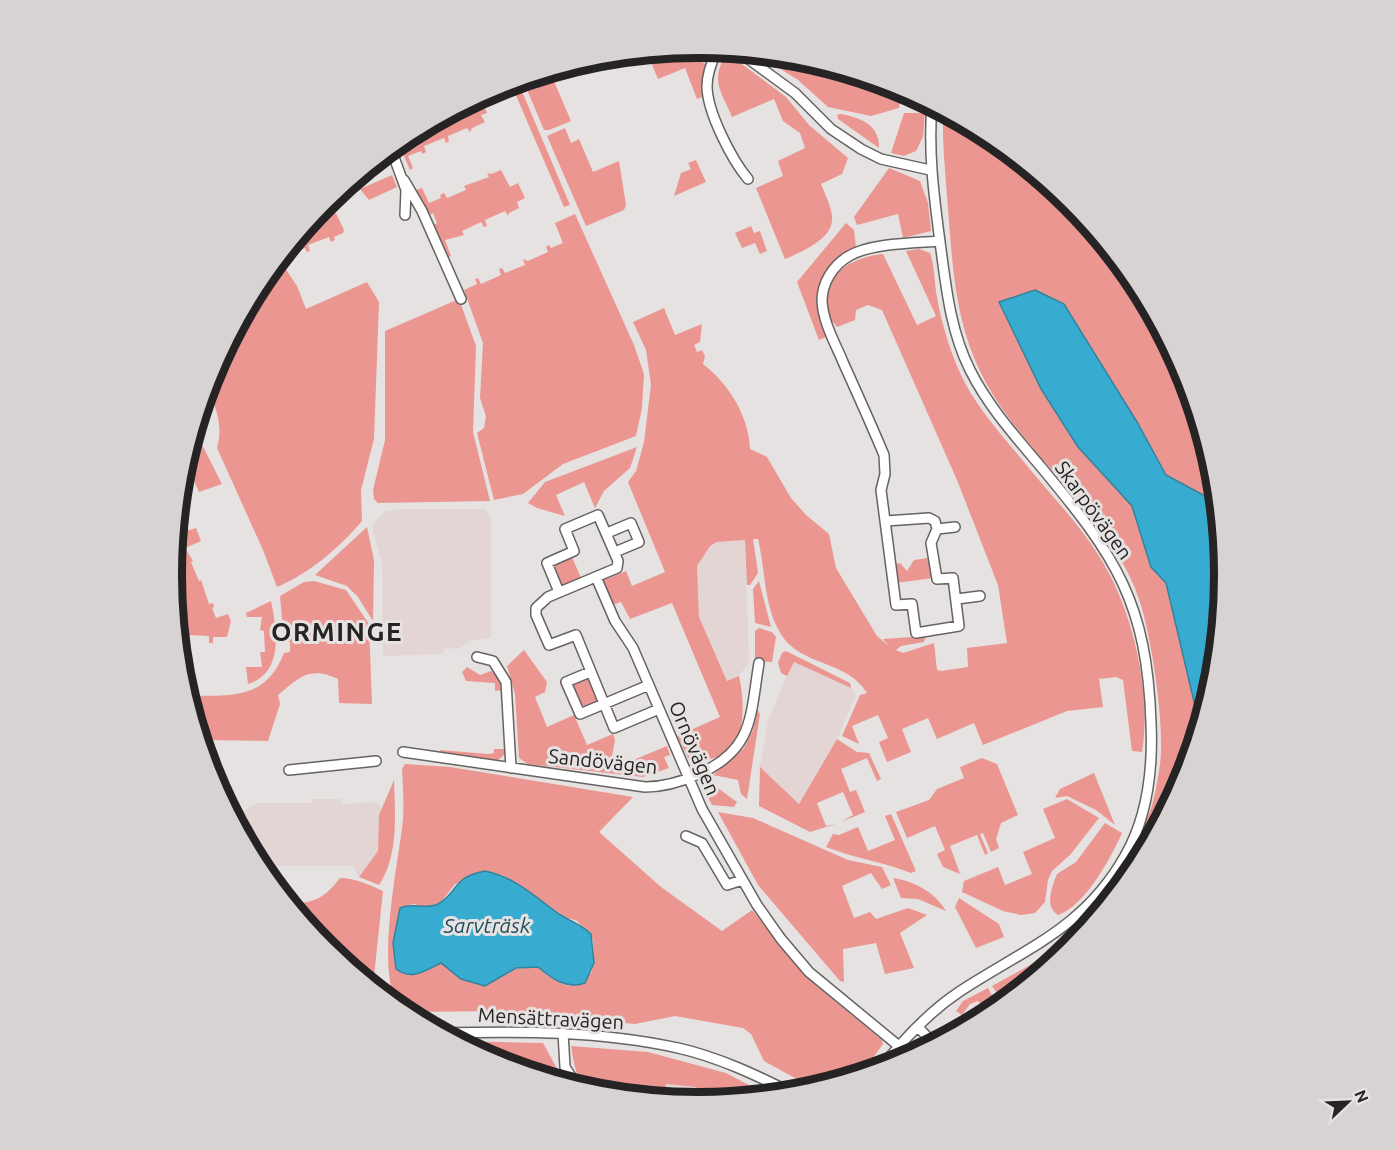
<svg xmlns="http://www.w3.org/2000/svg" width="1396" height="1150" font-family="Ubuntu,sans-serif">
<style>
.built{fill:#e2d5d4}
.green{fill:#eb9691;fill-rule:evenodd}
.water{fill:#37acd0;stroke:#32839c;stroke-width:1.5}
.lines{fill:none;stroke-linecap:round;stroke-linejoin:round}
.minor-casing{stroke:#666362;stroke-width:12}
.minor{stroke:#fff;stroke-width:9}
.labels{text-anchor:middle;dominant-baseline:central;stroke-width:6;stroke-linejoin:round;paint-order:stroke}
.street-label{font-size:20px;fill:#252323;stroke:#e6e2e1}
.water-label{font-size:21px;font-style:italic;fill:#1e4d5d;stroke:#e6e2e1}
.district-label{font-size:26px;font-weight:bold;letter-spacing:1.5px;fill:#252323;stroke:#e6e2e1}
.rim{fill:none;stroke:#252323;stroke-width:8}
</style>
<rect width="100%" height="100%" fill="#e6e2e1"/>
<path class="built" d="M401,509h84l6,10v119l-19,2 -14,9 -13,-1 -1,6 -61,2 -1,-93 -10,-37 12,-14z
M745,540l4,122 -10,14 -12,5 -28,-64 -2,-51 13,-20 7,-4z
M793,662l58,26 5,6 -18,43 -39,67 -39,-37 8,-46z
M312,799h29v5l36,-2 5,7 -3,6 -1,36 -19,26 -7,-11h-93l-26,-48 24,-15h55z
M665,1084l31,3 -1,15 -31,-3z"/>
<path class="green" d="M673,51l33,13 -3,33 -6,2 -12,-31 -27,11 -11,-26z
M727,53l59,44 23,28 39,33 -6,16 -21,10c4,10 10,22 11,32 3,23 -31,36 -47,43l-29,-71 27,-12 -5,-15 27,-13 -5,-15 -17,-12 -9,-22 -42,18c-10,-25 -23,-36 -5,-64z
M757,54l44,4 99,30 2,2 -3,18 -28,8 -43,-9 -30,-27z
M550,72l21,49 -22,9h-5l-21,-50z
M518,82l52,123 -6,2 -53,-123z
M480,97l7,16 -6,2 4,7 -13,6 -2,4 -3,-4 -19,8 1,5 -3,2 -2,-5 -20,8 2,6 -4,2 -1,-3 -13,5 5,12 -3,2 -12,-28z
M904,113h21l-2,24 -7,14 -12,5 -13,-3z
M947,113c14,8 31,15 44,24 117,79 213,225 227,366l-52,-28 -29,-53 -27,-42 -32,67 54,59 19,61 15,16 34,144 -15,50 -38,70c-2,-4 -4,-7 -4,-12 -1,-10 7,-21 9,-30 4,-14 6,-27 8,-41 5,-38 -8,-124 -20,-162 -23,-71 -88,-125 -131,-184 -48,-64 -54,-118 -60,-196 -2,-29 -5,-57 -6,-86v-15z
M840,114c20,3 40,11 39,34l-41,-29 -1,-4z
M565,128l6,15 8,-4 14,33 26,-11 7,44 -2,5 -38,16 -39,-90z
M696,160l10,22 -32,14 7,-23 10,-4 -3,-6z
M889,168l31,13 8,22 3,28 -28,7 -5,-24 -41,11 -3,-8z
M501,170l9,17 8,-4 7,15 -8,4 2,6 -10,5 -1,3 -3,-5 -20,9 2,6 -3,1 -3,-5 -19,9 2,4 -19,5 6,16 -6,3 -14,-33 6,-3 -4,-10 -6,3 -11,-26 6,-2 7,15 12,-5 -1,-3 4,-2 3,5 19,-8 -2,-4 25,-9 -2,-4 4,1z
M392,175l5,12 -28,13 -9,-11z
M333,207l11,23 -1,3 -9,4 1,3 -4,2 -2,-5 -21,8 2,6 -3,1 -2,-4 -14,6 -3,-6 4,-5 33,-32z
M575,214l59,131 10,29 -2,34 -6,28 -73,28 -40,30 -29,6 -17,-67 7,-5 2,-12 -6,-18 3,-55 -19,-53 13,-6 -2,-5 3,-1 3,6 20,-9 -2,-6 3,-1 3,5 20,-8 -2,-6 5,2 20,-9 -2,-5 3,-2 2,3 12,-5 -8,-20z
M846,223l8,7 2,18c-42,18 -41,50 -30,89l-7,3 -22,-58z
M751,226l3,7 6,-2 7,20 -7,3 -5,-11 -13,5 -7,-15z
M919,249l11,4c5,14 4,29 7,44 5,29 15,61 28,86 16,30 42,58 63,84 24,29 51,57 71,89 33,51 53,135 43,196l-10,-1 -9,-71 -7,-3 -17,2 4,28 -36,4 -84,34 -9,-22 -37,16 -9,-21 -26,11 9,23 -24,10 -8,-20 9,-4 -10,-23 -26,11 7,18 -17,-8 18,-41 7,-2c-19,-31 -59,-27 -81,-52 -23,-28 -20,-70 -28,-102h-5l5,34 -8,12h-3l-2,-45 -28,2 -7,4 -13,20 2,51 28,64 12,-5c9,41 5,93 -51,82l-11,-22 43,-19 -48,-114 -42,16 -9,-17 -9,3 -9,-21 1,-4 22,-9 6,15 33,-14 -37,-90 8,-11 8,-29 7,-57 -5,-35 -13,-28 31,-14 11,27 27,-11 -2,18 -6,3 3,7 5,-2 3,6 -2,8c25,19 46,52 47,85l17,8 24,41 15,17 23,19 7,34 41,68 12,10 -6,-7 43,-3 -2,6 -23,4 -5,4 7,3 31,-10 3,27 4,1 27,-4 -1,-19 40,-5 -9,-58 -41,-105 -75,-170 -14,-5 -12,5 -1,10 -18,7c-3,-5 -6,-5 -8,-10 -16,-39 22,-60 54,-63l34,71 19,-9 -30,-65z
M279,259l18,27 9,23 61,-27 12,20 -5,137 -13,51 1,31c-23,27 -52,52 -85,66l-14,-37 -46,-102c6,-21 0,-39 -9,-58h-2c13,-43 44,-96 73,-131z
M459,299l17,47 -3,86 17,69 -112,2 -4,-4 -1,-9 12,-50v-109z
M194,429l28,55 -23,8 -8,-18 -10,-2z
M637,447l-7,21 -26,23 -9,17 -11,-26 -28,13 9,21 -28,-8 -9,-5 17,-21z
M367,527l7,33 -1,61 -15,-24 -11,-11 -32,-11z
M196,528l5,13 -16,7 8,13 -2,1 8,19 2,-1 8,24 4,-1 1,4 -2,1 4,10 12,-4 3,7 -4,16h-14v6h-4v-7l-22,-1v8h-4v-6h-6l-6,-62 4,-37 4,-5z
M571,555l11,25 -18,7 -4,-2 -5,-18 2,-6z
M928,558l5,20 -37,5 -2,-19 6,-1 7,8 7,-11z
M314,581l32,9 23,34 3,80 -33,-1 -1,-24c-29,-13 -38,-2 -60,16l2,9 -12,37 -68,-1 -13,-44c44,-1 78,5 97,-43l6,-1v-10h-6l-4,-46 24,-14z
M759,581l12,46 -16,-4 -2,-34z
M271,601c6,29 13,72 -23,83l-2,-17h16l-2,-15h5l-1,-21 -4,-1 2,-13h-15l-1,-4z
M759,628l13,4 4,5 -4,25 -17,-1v-30z
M524,650l23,32 -2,10 -10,5 12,30 27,-12 13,30 26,-11 2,6 -3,16 19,5 36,-15 3,9 -6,2 5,11 -26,9 -115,-13 -9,-6 -4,-64 -8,-28z
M786,651l64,32 1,5 -57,-26 -7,14 -6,-3 -3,-10 4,-10z
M467,667l13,8 11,-4 7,6 4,13 -7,1v-8l-29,-2 -4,-9z
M585,678l5,3 9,21 -10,6 -10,-5 -6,-15 2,-6z
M757,709l3,5 -13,85 -6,-5 -3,-14 -25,-5 31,-27 9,-18z
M837,739l20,13 12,1 12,26 -4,2 -10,-23 -26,11 9,23 6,-2 9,22 -24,10 12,-7 -10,-23 -26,11 9,23 10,-2 -26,8 -51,-26 1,-39 39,37z
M494,749h10l2,4 -9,8 -55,-6 -2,-5 48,4 6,-1z
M982,758l15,6 21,51 -17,8 -5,16 3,9 -8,4 -8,-19 -3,1 8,19 -3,2 -8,-20 -27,11 10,28 -17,-7 -6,-13 8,-4 -10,-24 -28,12 -11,-26 33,-12 8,-11 27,-11 -4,-11z
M405,764l45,3 183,30 -34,35 62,55 61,44 30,-21 61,73 69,57 1,4 -22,30 -48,14 -49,-27 -13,-27 -8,-6 -68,-12 -40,8 -137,-13 -94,1c-33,-27 -5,-151 -1,-192 1,-17 0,-34 -1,-51zM502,875l63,42 12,4 16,19 1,23 -3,10 -23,13 -20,-10 -10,-9c-17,1 -38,2 -48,17l-29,-5 -20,-16 -45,6 -3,-26 7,-35 14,-4 13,4 14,-6 14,-18z
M1094,773l21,52 -19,-15 -29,-14 -12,2 5,-9z
M394,780c1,34 5,75 -15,105l-20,-8 19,-26 1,-36z
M715,786l22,16 -3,5 -22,-2 -8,-16z
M1067,799l32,19 -29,37 -18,16 -4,9 -3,22 -10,11 -14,2 -18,-4 -41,-19 2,-11 34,-14 7,18 27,-11 -9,-22 32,-14 -12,-29z
M718,812l35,6 95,42 34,7 9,18 -9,4 -11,-16 -29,13 12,32 16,-6 6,7 32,-11 19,7 -27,18 14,35 -29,6 -9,-31 -33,6 1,33 -4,-1 -82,-96z
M891,814l25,57 -5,2c-28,-11 -57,-15 -85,-26l7,-13 6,1 19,-8 10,24 27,-11 -10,-24z
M1105,823l17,10c-11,25 -37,73 -64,82 -14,-9 -6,-28 -1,-41l19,-12z
M1130,870l3,1 -66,79 -1,-8z
M340,878c15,0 30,7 43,13l-10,95 -48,-39 -35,-43c24,-1 35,-6 50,-26z
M893,878c21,3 42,14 53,33l-28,-12 -17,-1z
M959,898l40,26 5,13 -28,11 -21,-41z
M1052,953l4,7 -11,3 -41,28 -7,2 -5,-7z
M988,988l10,19 -8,6 -12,-12 -8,3 -8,11 -6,-4 7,-10z
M457,1041l86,2 22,40 -69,-21z
M571,1046l77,6 78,21 42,22 -73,7 1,-15 -30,-3 -2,15 -69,-7c-19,-6 -21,-29 -24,-46z"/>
<path class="water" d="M1035,290l29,14 73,118 29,53 52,28 7,72 -10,103 -15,49 -34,-144 -15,-16 -19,-61 -54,-59 -37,-58 -42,-87z
M485,871c30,6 50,26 74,43 11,7 22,10 32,20l3,29 -9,20c-18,7 -34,-5 -47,-16l-22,1 -31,18 -24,-7 -20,-16c-17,8 -29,18 -45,6l-3,-26 7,-35c14,-6 25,2 38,-4 20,-11 14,-27 47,-33z"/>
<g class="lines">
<g class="minor-casing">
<path id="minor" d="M717,50c-5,11 -10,23 -10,36 0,26 25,74 41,93
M739,52l56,41 36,36 30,20 20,10 49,11
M391,149l15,41 -1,25
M404,180l18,31 39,88
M886,521l43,-3 6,3 2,8 -6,14 6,36 16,-1 6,48 -43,7 -4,-29 -16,1 -15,-115 4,-16 -1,-19c-13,-31 -27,-62 -41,-93 -8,-19 -20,-40 -21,-61 0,-18 11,-36 27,-45 22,-13 65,-13 91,-15
M937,529l18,-2
M607,533l24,-10 8,19 -24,10
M596,577l19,44 18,27 69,161 55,96 24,34 28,33 102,84
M559,592l-12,-29 27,-12 -9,-22 33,-14 20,46 -1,7 -69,29 -12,11v7l13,30 27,-10 38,93 45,-19
M957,599l23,-3
M477,657l16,4 13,21 5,86
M590,672l-24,10 14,32 69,-29
M403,752l242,35c20,0 36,-5 54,-13 55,-25 51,-57 60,-111
M289,770l87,-9
M686,836l16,7 25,42 15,-5
M1127,854l14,5
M918,1027l16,17
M442,1033c79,-2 158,-2 236,15 40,9 78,27 114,45
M563,1033l2,34 12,19
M881,1068c22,-28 48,-56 78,-76 65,-43 125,-63 166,-136 23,-40 28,-88 26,-133 -4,-121 -35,-166 -110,-256 -26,-31 -53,-61 -71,-97 -20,-40 -24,-84 -30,-128 -6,-46 -12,-90 -8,-137"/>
</g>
<use href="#minor" class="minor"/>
</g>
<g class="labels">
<g class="street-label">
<text transform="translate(1094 510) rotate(54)">Skarpövägen</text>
<text transform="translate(695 748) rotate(67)">Ornövägen</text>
<text transform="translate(603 761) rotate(6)">Sandövägen</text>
<text transform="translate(551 1018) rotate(3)">Mensättravägen</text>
</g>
<g class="water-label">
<text x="487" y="925">Sarvträsk</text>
</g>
<g class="district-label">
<text x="337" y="631">ORMINGE</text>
</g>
</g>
<path d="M0 0H1396V1150H0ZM698 58H698A516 516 0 0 1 1214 574V576A516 516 0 0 1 698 1092H698A516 516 0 0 1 182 576V574A516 516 0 0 1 698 58Z" fill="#d7d3d2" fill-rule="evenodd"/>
<path class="rim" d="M698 58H698A516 516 0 0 1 1214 574V576A516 516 0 0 1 698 1092H698A516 516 0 0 1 182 576V574A516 516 0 0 1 698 58Z"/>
<g transform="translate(1348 1102) rotate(67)" stroke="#e6e2e1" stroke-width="4.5" paint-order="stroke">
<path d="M0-4.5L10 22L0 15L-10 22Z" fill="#252323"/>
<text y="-9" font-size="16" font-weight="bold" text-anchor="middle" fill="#252323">N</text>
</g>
</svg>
